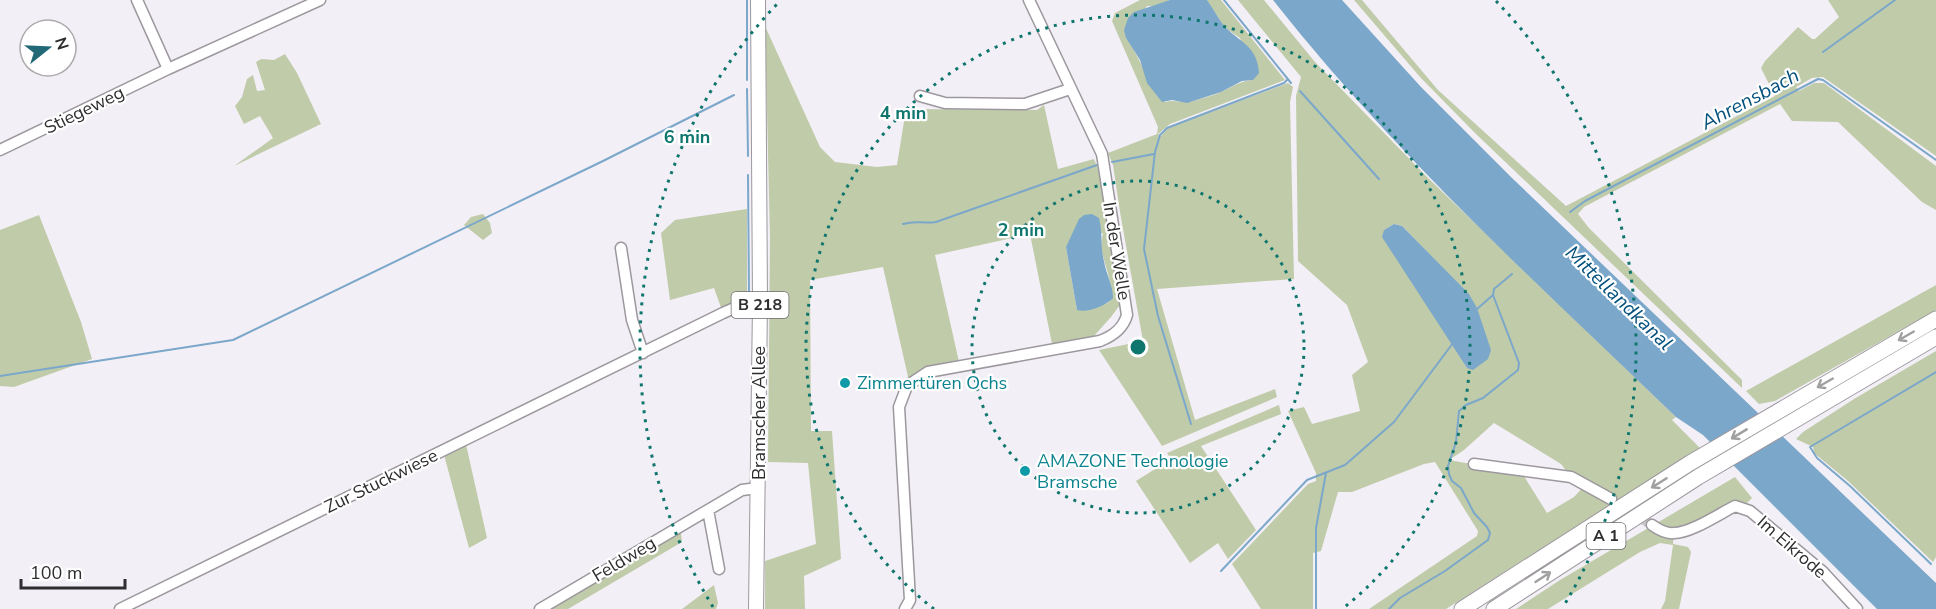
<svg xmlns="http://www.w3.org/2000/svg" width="1936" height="609" font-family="'Nunito Sans',sans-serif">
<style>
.green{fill:#c0cba9;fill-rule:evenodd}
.water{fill:#7ba7ca}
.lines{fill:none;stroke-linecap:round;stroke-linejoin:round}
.stream{stroke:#7ba7ca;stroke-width:2}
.minor-tunnel{stroke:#ccc8ce;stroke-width:10;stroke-dasharray:10 5;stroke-linecap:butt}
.minor-casing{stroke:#9c989e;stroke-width:13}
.major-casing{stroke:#9c989e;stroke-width:16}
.highway-casing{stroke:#9c989e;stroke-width:17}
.minor{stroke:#fff;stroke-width:10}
.major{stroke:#fff;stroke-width:14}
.highway{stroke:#fff;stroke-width:15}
.oneway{stroke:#a1a0a1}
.ring{fill:none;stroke:#0f766e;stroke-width:3;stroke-dasharray:3 6}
.culture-dot{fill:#0f9aa8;stroke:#fff;stroke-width:2}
.labels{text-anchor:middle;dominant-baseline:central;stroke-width:4.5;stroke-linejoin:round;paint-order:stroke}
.shield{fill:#fff;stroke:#6d6c6d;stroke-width:1.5}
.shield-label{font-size:16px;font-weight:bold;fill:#2e2d2f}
.street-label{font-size:18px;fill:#2e2d2f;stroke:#fff}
.culture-label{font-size:18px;fill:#0d838f;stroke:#fff;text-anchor:start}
.water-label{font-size:20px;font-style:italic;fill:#04517e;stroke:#fff}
.centre{fill:#0f766e;stroke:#fff;stroke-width:3}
.ring-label{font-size:18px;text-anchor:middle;font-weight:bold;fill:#0f766e;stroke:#fff;stroke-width:4.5;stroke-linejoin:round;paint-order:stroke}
</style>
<rect width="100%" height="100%" fill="#f3eff6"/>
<path class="green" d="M1140,0h30l-13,6h-10l-21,32c15,20 21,46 39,64 10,-3 19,2 28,-1 9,-3 19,-5 28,-9 11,-5 19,-11 32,-12l-13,-42 -16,-11 -17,-27h14l64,80 -115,44 -12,10 3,2 7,-8 120,-45 5,4 -3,15 4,177 -137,10 38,131 80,-31 2,8 -115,49 -63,-96 44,-9 -23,-129 -7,-47 -5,-12 49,-19 1,-7 -46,-106 3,-8z
M1238,0h26l51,62 112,115 249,240 -4,3 28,28 -254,161h-77l108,-73 1,-5 -43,-69 -11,2 -72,28h-14l-17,59 -8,2v56h-52l-29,-45 76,-80 8,-3v-8l-28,-62 16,-4 8,17 48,-13 -8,-36 16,-13 -21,-57 -49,-44 -2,-165 5,-19zM1394,224l8,2 66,68 -1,74 -83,-138zM1494,423l67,41 10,13 15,7 -12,13 -27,16 -25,-40 -73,-13 15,-10z
M1354,0h8l76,90 128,116 209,-110 -14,-28 4,-7 33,-34 14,12h3l24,-22 -11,-17h108v156l-113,-79 -11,1 -16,9 3,4 15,-8h10l112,83v44l-14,-8 -84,-80 -46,-1 -12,-17 -196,103 -6,7 11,14 153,152v8l-267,-255 -55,-56z
M765,26l55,121 15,15 42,5 20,-2 9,-56 131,1 7,-5 14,64 36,-10 6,15 22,128 -11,15 -17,19 -42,8 -22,-110 -95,21 24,107 -50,19 -26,-114 -73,13 1,151h21l9,128 -37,17 1,33h-40v-48l51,-17 -8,-81 -40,-1 2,-224zM1103,233c-1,5 -2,9 -2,14 1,11 17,49 8,55 -7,5 -23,6 -32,8l-11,-63z
M285,54l12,19 24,51 -87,42 39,-28 -13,-22 -16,8 -9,-18 7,-9 5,-18 6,-4 4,16 8,-1 -9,-28 5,-3 13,1z
M747,209v89l-24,15 -9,-25 -44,12 -9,-67 14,-13z
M483,214l7,9 2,10 -9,7 -19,-15 7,-8z
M39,215l42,107 11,37 -78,28 -14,-1v-156z
M1936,285v25l-161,91 -16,3 -13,-13z
M1936,351v206l-3,5 -85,-81 -34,-28 -1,-6 -17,-8 7,-7 51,-33z
M1279,405l2,9 -80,32 55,84 -28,29 -10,-16 -28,20 -54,-82 35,-22 -4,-6z
M465,440l22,98 -18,10 -26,-97z
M1735,477l17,21 -8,8 -70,27 -1,11 15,3 3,5 -12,57h-18l4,-8 8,-56 -13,-2 -20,9 -92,57h-32l44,-29z
M680,526l2,16 -114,67h-28z
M714,585l4,18 -2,6h-34z"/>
<path class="water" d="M1170,0h37c6,8 13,22 19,28 17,16 31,19 33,45l-6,7 -11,1 -21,11 -34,11 -15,-3 -10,2 -15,-19 -7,-23 -14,-22 -2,-8 4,-12 6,-6z
M1273,0h69l79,87 91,91 424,405v26h-59l-174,-174 -27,-18c-140,-135 -283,-264 -403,-417z
M1092,214l7,4c4,15 1,28 5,43 2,13 9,24 9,37 -7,8 -26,15 -36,12l-11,-63 13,-28 5,-4z
M1394,224l8,2 67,68 8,14 14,42 -3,9 -15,11 -6,-2 -85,-131 2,-7z"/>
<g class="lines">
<path class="stream" d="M747,0v80
M1224,0l67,83
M1823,52l72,-52
M747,89l1,67
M1300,91l79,88
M1112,162l42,-8
M748,175l1,120
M1570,212l15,-11 233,-122 5,1 113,80
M903,224c13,-4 20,0 33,-2l161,-57
M1477,309l16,-14
M0,376l233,-36 370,-179 131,-66
M1191,424l-33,-108 -14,-67 11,-97 5,-17 7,-7 117,-45 4,-4
M1931,564l-81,-78 -33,-28 -7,-11 126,-75
M1221,571l86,-91 38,-15 49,-43 59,-79
M1316,609v-81l10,-55
M1389,609l11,-11 45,-27 43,-31 2,-7 -3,-6 -13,-14 -13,-25 -9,-7 -3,-7 -1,-8 8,-24 3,-31 7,-6 17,-7 35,-28 1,-7 -26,-68 1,-6 18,-15"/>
<path class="minor-tunnel" d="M1617,503l35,22"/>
<g class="minor-casing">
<path id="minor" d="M137,0l31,69
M920,96l25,7 80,1 45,-15
M0,150l168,-81 152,-69
M621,248l11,72 11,33
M1474,464l97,13 40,22
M708,510l11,59
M1652,525c7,5 14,9 22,8 17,0 45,-19 61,-27l15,5 72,60 35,38
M120,609l603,-296 18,-8 19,-2
M540,609l202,-119 16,-2
M905,609l5,-9 -11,-193 8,-21 21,-14 172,-31c13,-5 23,-12 27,-26l-25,-161 -73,-154"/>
</g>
<g class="major-casing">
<path id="major" d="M756,609l4,-306 -2,-303"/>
</g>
<g class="highway-casing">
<path id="highway" d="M1462,609l228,-146 246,-144
M1494,609l204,-132 238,-140"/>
</g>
<use href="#minor" class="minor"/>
<use href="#major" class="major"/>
<use href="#highway" class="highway"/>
</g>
<defs><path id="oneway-shaft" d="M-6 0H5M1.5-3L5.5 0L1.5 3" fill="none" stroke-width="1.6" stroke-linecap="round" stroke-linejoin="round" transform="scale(1.5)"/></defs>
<g class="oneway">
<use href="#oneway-shaft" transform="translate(1906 336) rotate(150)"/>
<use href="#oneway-shaft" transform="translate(1825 383) rotate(150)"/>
<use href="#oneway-shaft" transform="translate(1739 434) rotate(149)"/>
<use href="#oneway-shaft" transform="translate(1659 483) rotate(148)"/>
<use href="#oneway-shaft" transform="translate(1543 577) rotate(-33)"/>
</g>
<g class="ring">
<circle cx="1138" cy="347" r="166"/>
<path d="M934 609A332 332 0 1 1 1342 609"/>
<path d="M713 607A498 498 0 0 1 780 1M1496 1A498 498 0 0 1 1563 607"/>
</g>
<g class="culture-dot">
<circle cx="845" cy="383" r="6"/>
<circle cx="1025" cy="471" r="6"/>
</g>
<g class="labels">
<g class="shield">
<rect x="731.5" y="292" width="57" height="26" rx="4.5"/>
<rect x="1586.5" y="523" width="39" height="26" rx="4.5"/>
</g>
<g class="shield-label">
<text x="760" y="305">B 218</text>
<text x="1606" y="536">A 1</text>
</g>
<g class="street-label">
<text transform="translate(84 110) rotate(-26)">Stiegeweg</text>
<text transform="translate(1117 251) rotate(81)">In der Welle</text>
<text transform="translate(759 413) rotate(-90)">Bramscher Allee</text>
<text transform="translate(381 481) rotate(-26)">Zur Stuckwiese</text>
<text transform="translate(1792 547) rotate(41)">Im Eikrode</text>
<text transform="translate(624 559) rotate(-31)">Feldweg</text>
</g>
<g class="culture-label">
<text x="857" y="383">Zimmertüren Ochs</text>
<text x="1037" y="461">AMAZONE Technologie<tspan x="1037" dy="21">Bramsche</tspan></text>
</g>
<g class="water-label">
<text transform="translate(1750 99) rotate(-28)">Ahrensbach</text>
<text transform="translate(1619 298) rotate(44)">Mittellandkanal</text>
</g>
</g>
<circle cx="1138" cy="347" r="9" class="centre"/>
<g class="ring-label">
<text x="903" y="119">4 min</text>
<text x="687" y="143">6 min</text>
<text x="1021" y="236">2 min</text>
</g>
<g transform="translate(48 48) rotate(72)"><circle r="28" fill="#ffffff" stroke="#ababac" stroke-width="1.5"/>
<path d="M0-4.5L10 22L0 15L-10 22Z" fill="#226977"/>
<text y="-9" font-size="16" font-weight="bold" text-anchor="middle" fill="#2e2d2f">N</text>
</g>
<path d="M21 579v9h104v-9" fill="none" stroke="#2e2d2f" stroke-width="3"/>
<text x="30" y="579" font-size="18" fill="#2e2d2f" stroke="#ffffff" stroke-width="4.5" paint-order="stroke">100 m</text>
</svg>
